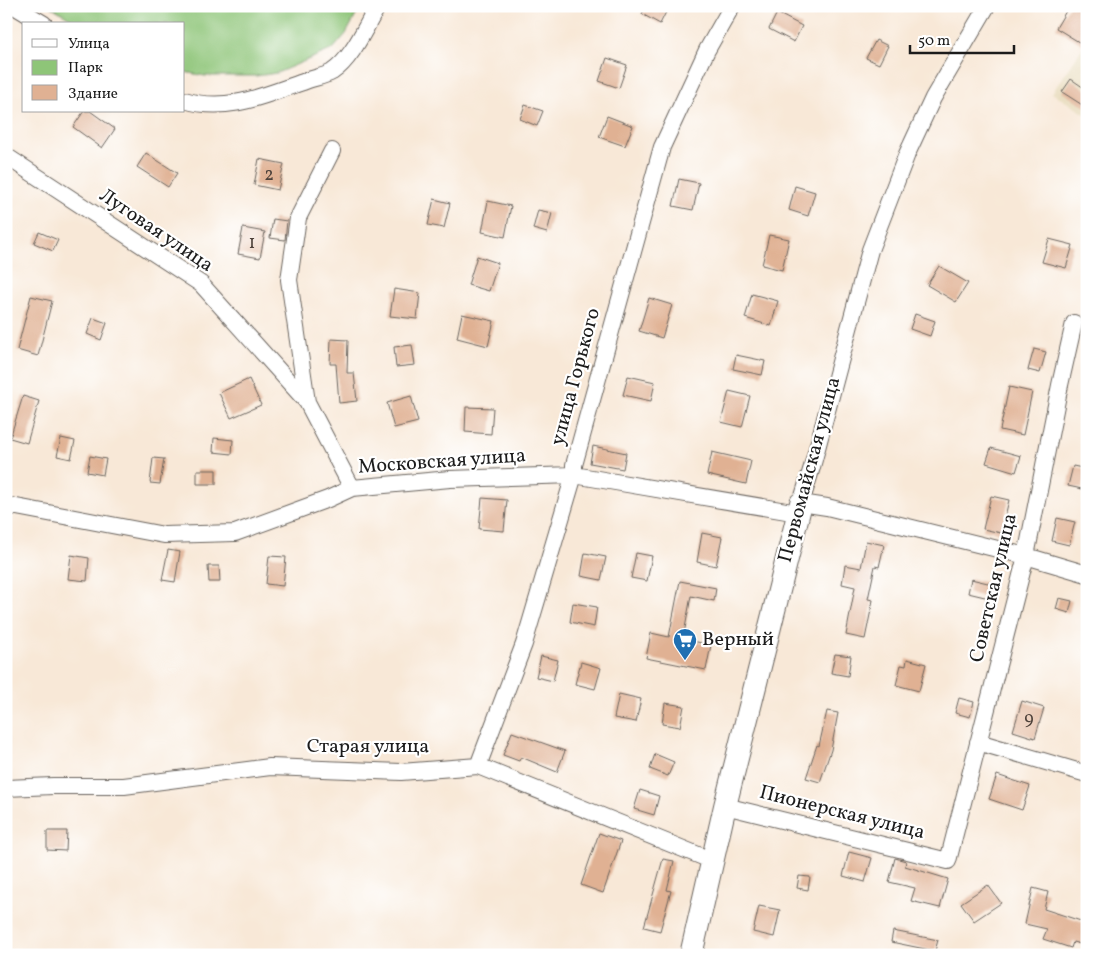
<svg xmlns="http://www.w3.org/2000/svg" width="1093" height="961" font-family="Vollkorn,serif">
<style>
.built{fill:#e7daba}
.green{fill:#8ec578;stroke:#55704a}
.building{fill:#e0b193}
.lines{fill:none;stroke-linecap:round;stroke-linejoin:round}
.street-casing{stroke:#69635d;stroke-width:18}
.secondary-casing{stroke:#69635d;stroke-width:24}
.street{stroke:#fff;stroke-width:16}
.secondary{stroke:#fff;stroke-width:22}
.labels{text-anchor:middle;dominant-baseline:central;stroke-width:4.5;stroke-linejoin:round;paint-order:stroke}
.number-label{font-size:18px;fill:#4d413a}
.street-label{font-size:20px;fill:#1c1c1c;stroke:#fff}
.poi-label{font-size:20px;fill:#1c1c1c;stroke:#fff;text-anchor:start}
</style>
<rect width="100%" height="100%" fill="#fff"/>
<filter id="ink" filterUnits="userSpaceOnUse"><feTurbulence type="fractalNoise" baseFrequency=".02" numOctaves="2"/><feDisplacementMap in="SourceGraphic" scale="10" xChannelSelector="R" yChannelSelector="G"/><feConvolveMatrix kernelMatrix="1 2 1 2 8 2 1 2 1" color-interpolation-filters="sRGB"/></filter>
<filter id="wash" filterUnits="userSpaceOnUse"><feTurbulence type="fractalNoise" baseFrequency=".0096" numOctaves="4" result="noise"/><feDisplacementMap in="SourceGraphic" scale="20" xChannelSelector="R" yChannelSelector="G"/><feGaussianBlur stdDeviation="1.12" result="paint"/><feColorMatrix in="noise" values="0 0 0 0 0 0 0 0 0 0 0 0 0 0 0 0 0 1.4 0 .05"/><feComposite in="paint" operator="in"/></filter>
<g filter="url(#wash)">
<rect width="100%" height="100%" fill="#f8e8d7"/>
<path class="built" d="M1087,41v74l-35,-22z"/>
<path class="green" d="M50,6h311l-15,28 -13,15 -56,24 -21,3h-51l-21,-4v-48h-104z"/>
<g id="blocks">
<path class="building" d="M646,6h9l11,6 -6,12 -18,-10z
M1069,6h18v41l-31,-19z
M777,13l25,13 -8,16 -25,-13z
M876,40l12,6 -9,18 -13,-6z
M607,58l20,7 -8,23 -20,-7z
M1071,79l16,11v18l-25,-16z
M525,105l18,6 -6,15 -17,-7z
M84,111h6l25,18 -13,19 -29,-21z
M607,116l26,10 -8,20 -26,-9z
M146,153l31,20 -9,14 -31,-20z
M259,159l25,5 -6,26 -24,-5z
M679,179l20,4 -6,27 -20,-4z
M795,186l20,6 -7,24 -19,-6z
M434,199l16,4 -6,25 -16,-3z
M488,201l23,5 -6,31 -23,-5z
M538,210l14,3 -5,20 -14,-4z
M273,219l14,2 -2,19 -15,-2z
M243,228l22,4 -5,26 -22,-4z
M39,232l19,8 -5,11 -19,-8z
M769,235l20,4 -7,31 -20,-5z
M1049,239l24,6 -7,23 -24,-6z
M477,256l21,7 -9,28 -21,-6z
M939,266l29,17 -12,19 -29,-17z
M394,289l26,4 -3,26 -27,-3z
M752,294l26,7 -7,25 -26,-8z
M31,296l21,5 -14,55 -21,-6z
M649,298l23,7 -10,33 -23,-7z
M462,314l32,7 -6,25 -31,-8z
M915,314l20,7 -5,15 -20,-7z
M93,318l14,5 -6,17 -14,-6z
M331,339l17,1 -1,33h7l3,28 -18,2 -3,-39h-6z
M412,345l3,20 -19,2 -2,-20z
M1034,349l12,3 -6,21 -12,-3z
M736,355l29,6 -3,14 -29,-6z
M628,376l27,6 -4,19 -28,-6z
M249,379l12,26 -30,13 -12,-25z
M1009,387l23,5 -9,43 -23,-5z
M729,391l21,5 -8,31 -21,-5z
M23,396l16,5 -12,42 -17,-5z
M411,396l7,26 -24,6 -7,-25z
M466,407l27,1 -2,26 -26,-2z
M61,438l14,3 -4,18 -14,-3z
M214,438l19,2 -1,14 -19,-2z
M593,446l33,7 -3,16 -33,-6z
M991,448l30,8 -5,16 -30,-9z
M712,452l39,9 -5,23 -39,-9z
M90,456l16,3 -3,16 -16,-3z
M153,458l11,1 -4,25 -10,-1z
M1073,466l14,3 -5,20 -14,-3z
M197,470h19v14h-19z
M991,496l18,4 -8,33 -18,-4z
M482,498l25,2 -3,31 -25,-2z
M1057,518l18,4 -6,23 -17,-4z
M702,533l20,4 -6,29 -19,-4z
M866,541l18,4 -5,22 -4,-1 -7,33 5,1 -8,39 -19,-4 9,-48 -13,-3 3,-19 16,3z
M168,550l12,2 -5,30 -13,-2z
M585,553l21,4 -5,23 -20,-4z
M636,553l16,3 -5,25 -16,-3z
M71,555l18,3 -2,23 -19,-2z
M269,556l17,1 -3,29 -17,-2z
M208,566h11l1,16h-11z
M971,579l21,5 -3,14 -21,-5z
M680,581l36,7 -2,13 -23,-5 -8,43 28,6 -5,25 -60,-12 5,-25 18,4z
M1059,598l13,3 -3,12 -13,-4z
M573,603l24,4 -3,20 -24,-5z
M835,654l16,2 -3,20 -17,-3z
M541,656l17,4 -5,21 -17,-4z
M907,659l19,5 -7,27 -23,-6 5,-20 5,1z
M581,662l20,6 -6,21 -20,-5z
M619,694l22,5 -5,23 -22,-4z
M959,698l15,4 -4,15 -15,-4z
M1022,701l22,7 -9,30 -22,-7z
M665,703l19,3 -4,21 -18,-3z
M827,711l11,2 -7,37 -11,32 -14,-4 11,-33 2,1z
M512,732l53,19 -8,21 -36,-15 -2,4 -16,-6z
M655,754l19,8 -6,14 -18,-7z
M997,775l33,11 -8,24 -33,-11z
M640,790l19,6 -5,19 -20,-6z
M47,831h20l-1,20 -19,-1z
M599,833l22,8 -18,52 -22,-8z
M849,852l23,6 -7,24 -22,-6z
M895,858l11,3 -1,5 43,13 -8,29 -29,-7 4,-13 -26,-6z
M663,859l11,2 -7,29 4,1 -11,40 -16,-4z
M799,876l11,1 -2,13 -11,-2z
M988,885l13,18 -27,18 -13,-18z
M1033,888l15,4 -4,17 43,14v23l-14,-4 -2,6 -28,-9 4,-10 -22,-5z
M759,906l21,4 -6,27 -21,-5z
M893,931l45,9 -3,11 -44,-9z"/>
</g>
</g>
<g filter="url(#ink)">
<use href="#blocks" fill-opacity="0" stroke="#69635d" stroke-width="1"/>
<g class="lines">
<g class="street-casing">
<path id="street" d="M14,6l30,18
M987,6l-54,92 -26,56 -37,96 -58,217 -11,36 26,4 199,49 61,18
M184,100c43,13 78,-4 119,-18 9,-4 20,-5 29,-10 21,-14 33,-45 46,-66
M332,151l-34,67 -9,62 18,122 45,86
M6,156l195,128 106,118
M6,505l158,30 71,-2 93,-34 24,-11 98,-9 124,-4 224,38
M978,742l109,32
M478,766l46,-122 50,-169v-10l88,-318 45,-97 25,-44
M6,788l47,-2h71l146,-19 131,5 77,-6 235,95
M725,806l223,55 78,-305 34,-171 14,-62"/>
</g>
<g class="secondary-casing">
<path id="secondary" d="M691,955l34,-149 76,-303"/>
</g>
<use href="#street" class="street"/>
<use href="#secondary" class="secondary"/>
</g>
</g>
<defs>
<g id="supermarket-pin" transform="scale(1.25)"><path d="M0 17L-7.5 6A9.5 9.5 0 1 1 7.5 6Z" fill="#1f6fb2" stroke="#fff"/><path d="M-6-5.5h2.5l.6 2H6L4.5 2H-2.5L-4.4-4H-6ZM-1.5 3.2a1.3 1.3 0 1 0 .1 0ZM3 3.2a1.3 1.3 0 1 0 .1 0Z" fill="#fff"/></g>
</defs>
<g fill-rule="evenodd">
<use href="#supermarket-pin" x="685" y="640"/>
</g>
<g class="labels">
<g class="number-label">
<text x="269" y="175">2</text>
<text x="252" y="243">1</text>
<text x="1029" y="719">9</text>
</g>
<g class="street-label">
<text transform="translate(156 231) rotate(34)">Луговая улица</text>
<text transform="translate(576 377) rotate(-75)">улица Горького</text>
<text transform="translate(442 462) rotate(-4)">Московская улица</text>
<text transform="translate(810 470) rotate(-75)">Первомайская улица</text>
<text transform="translate(994 588) rotate(-77)">Советская улица</text>
<text x="368" y="747">Старая улица</text>
<text transform="translate(842 813) rotate(14)">Пионерская улица</text>
</g>
<g class="poi-label">
<text x="702" y="640">Верный</text>
</g>
</g>
<rect width="1093" height="961" fill="none" stroke="#fff" stroke-width="25"/>
<rect x="22" y="22" width="162" height="90" fill="#ffffff" stroke="#a4a4a4"/>
<rect x="32" y="39" width="25" height="8" fill="#ffffff" stroke="#a4a4a4"/>
<text x="68" y="48" font-size="15" fill="#1c1c1c">Улица</text>
<rect x="32" y="60" width="25" height="15" fill="#8ec578" stroke="#a4a4a4"/>
<text x="68" y="72" font-size="15" fill="#1c1c1c">Парк</text>
<rect x="32" y="85" width="25" height="15" fill="#e0b193" stroke="#a4a4a4"/>
<text x="68" y="98" font-size="15" fill="#1c1c1c">Здание</text>
<path d="M910 45v8h104v-8" fill="none" stroke="#1c1c1c" stroke-width="2.5"/>
<text x="918" y="45" font-size="15" fill="#1c1c1c" stroke="#ffffff" stroke-width="4" paint-order="stroke">50 m</text>
</svg>
